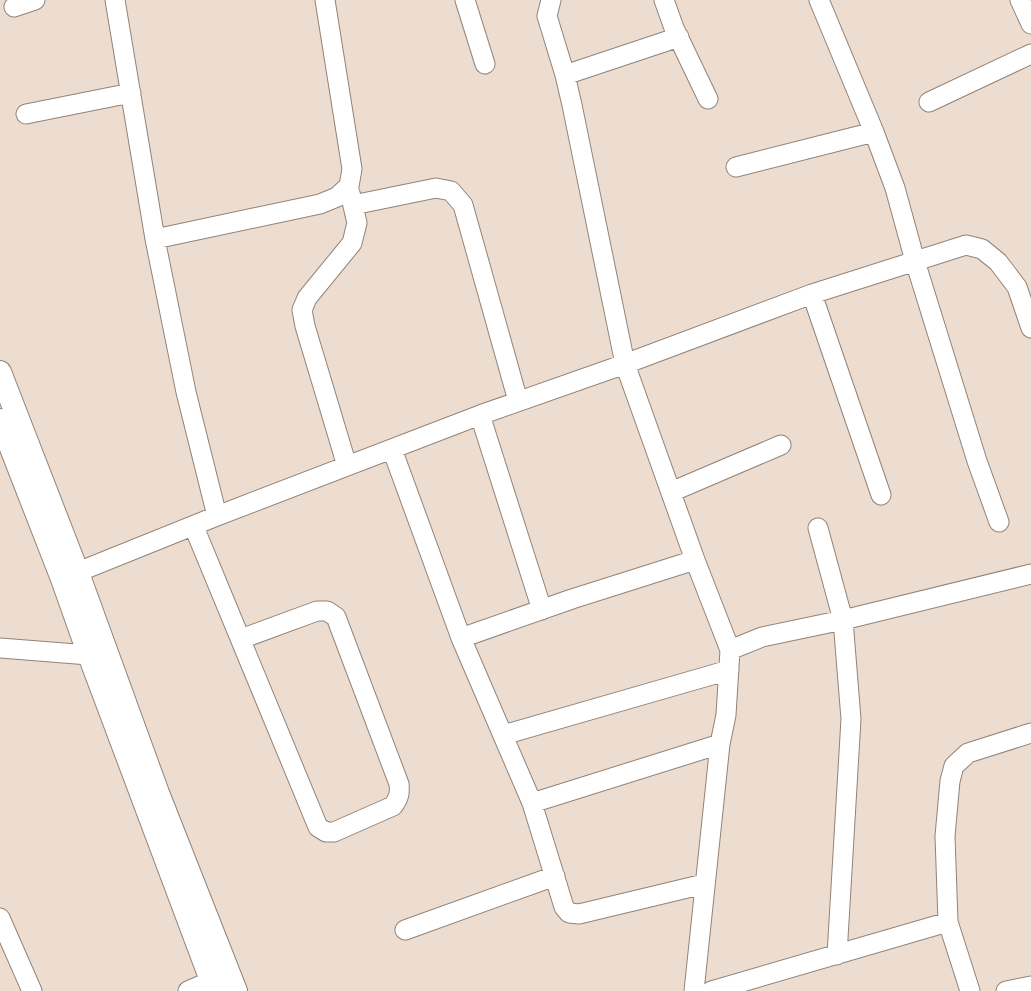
<svg xmlns="http://www.w3.org/2000/svg" width="1031" height="991" font-family="'Roboto Condensed',sans-serif">
<style>
.lines{fill:none;stroke-linecap:round;stroke-linejoin:round}
.minor-casing{stroke:#928377;stroke-width:21}
.tertiary-casing{stroke:#928377;stroke-width:24}
.minor{stroke:#fff;stroke-width:19}
.tertiary{stroke:#fff;stroke-width:22}
</style>
<rect width="100%" height="100%" fill="#edddd0"/>
<g class="lines">
<g class="minor-casing">
<path id="minor" d="M115,0l40,239 31,153 31,124
M465,0l20,64
M551,0l-4,16 18,59 7,30 53,259 70,196 35,90 -4,65 -6,29 -26,247
M664,0l10,28 34,71
M819,0l55,132 21,56 20,73 62,200 22,61
M1020,0l11,24
M14,7l21,-7
M565,75l114,-38
M929,102l102,-48
M26,114l105,-21
M736,167l138,-35
M353,205l83,-17 15,3 12,14 55,196
M155,239l165,-35 17,-7 12,-11 3,-17 -27,-169
M812,294l69,201
M480,415l62,195
M392,449l69,189 71,165 32,104 5,6 10,1 125,-30
M347,466l-42,-140 -3,-16 5,-12 45,-55 5,-20 -7,-30
M671,492l110,-47
M194,527l124,300 8,5h8l59,-26c6,-8 7,-13 6,-22l-63,-167 -9,-6h-10l-76,28
M818,528l25,92 8,99 -14,236
M63,578l154,-62 263,-101 145,-51 187,-70 154,-49 16,4 16,13 19,25 14,41
M461,638l111,-39 123,-39
M0,648l89,7
M730,650l32,-13 81,-17 188,-46
M503,735l226,-65
M532,803l188,-59
M0,918l32,73
M405,930l150,-54
M188,991l37,-16
M711,991l237,-69
M970,991l-22,-69 -3,-86 5,-55 4,-15 14,-13 63,-20
M1006,991l25,-5"/>
</g>
<g class="tertiary-casing">
<path id="tertiary" d="M0,372l78,201 80,220 78,198
M0,420l62,159 27,76 126,336"/>
</g>
<use href="#minor" class="minor"/>
<use href="#tertiary" class="tertiary"/>
</g>
</svg>
